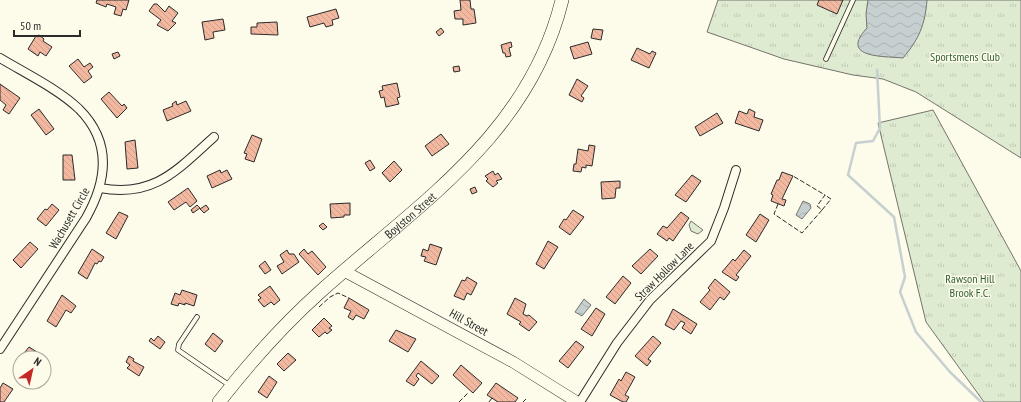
<svg xmlns="http://www.w3.org/2000/svg" width="1021" height="402" font-family="'PT Sans Narrow',sans-serif">
<style>
.grass{fill:#deebd1;stroke:#74746e}
.park{fill:url(#park-tufts);stroke:#74746e}
.water{fill:url(#water-waves);stroke:#74746e}
.lines{fill:none;stroke-linecap:round;stroke-linejoin:round}
.stream{stroke:#c7d0d0;stroke-width:2.5}
.building{fill:url(#building-back-hatch);stroke:#2b2b2b}
.lane-casing{stroke:#2b2b2b;stroke-width:5.5}
.street-casing{stroke:#2b2b2b;stroke-width:10}
.secondary-casing{stroke:#2b2b2b;stroke-width:12}
.primary-casing{stroke:#2b2b2b;stroke-width:14}
.lane{stroke:#fdfbea;stroke-width:4}
.street{stroke:#fdfbea;stroke-width:8}
.secondary{stroke:#fdfbea;stroke-width:11}
.primary{stroke:#fdfbea;stroke-width:13}
.fence{stroke:#2b2b2b;stroke-width:1;stroke-dasharray:5 2;stroke-linecap:butt}
.labels{text-anchor:middle;dominant-baseline:central;stroke-width:3;stroke-linejoin:round;paint-order:stroke}
.park-label{font-size:12px;fill:#34623c;stroke:#fdfbea}
.street-label{font-size:12px;fill:#2b2b2b;stroke:#fdfbea}
</style>
<defs>
<pattern id="park-tufts" width="24" height="20" patternUnits="userSpaceOnUse"><rect width="24" height="20" fill="#deebd1"/><path d="M3 7l-1-3M5 7V3M7 7l1-3M15 17l-1-3M17 17v-4M19 17l1-3" fill="none" stroke="#bfcab4"/></pattern>
<pattern id="water-waves" width="16" height="10" patternUnits="userSpaceOnUse"><rect width="16" height="10" fill="#c7d0d0"/><path d="M0 5q4-4 8 0t8 0" fill="none" stroke="#abb3b3"/></pattern>
<pattern id="building-back-hatch" width="6" height="6" patternUnits="userSpaceOnUse"><rect width="6" height="6" fill="#f2b8a0"/><path d="M-1 5l2 2M0 0l6 6M5-1l2 2" fill="none" stroke="#d09e8a"/></pattern>
</defs>
<rect width="100%" height="100%" fill="#fdfbea"/>
<path class="grass" d="M691,221l12,9 -5,4 -7,-3 -2,-6z"/>
<path class="park" d="M718,0h303v158l-105,-66 -33,-13 -30,-4 -69,-16 -77,-27z
M933,110l88,161v131h-37l-58,-80 -48,-199z"/>
<path class="water" d="M868,0h59c-2,25 -8,39 -24,58 -17,-2 -65,1 -36,-30l-1,-14z
M803,201l7,3 1,4 -9,11 -6,-4z
M584,299l7,6 -9,11 -7,-4z"/>
<g class="lines">
<path class="stream" d="M877,70l3,58 -7,13 -17,2 -8,32 46,42 11,60 -5,15 16,40 34,40 31,30"/>
</g>
<path class="building" d="M97,0h32l-3,10 -3,-1 -2,7 -7,-2 2,-7 -9,-3 -1,3 -10,-4z
M460,0h10l1,9h3l2,14 -13,2v-6h-8l-1,-8 7,-1z
M819,0h24l-6,14 -20,-9z
M154,4h3l8,8 4,-6 9,7 -6,8 4,2 -8,8 -11,-6 4,-5 -12,-9z
M336,9l3,9 -7,2 1,5 -7,2 -2,-4 -14,4 -3,-10z
M223,19l2,11 -12,2 1,6 -9,2 -3,-18z
M277,22l1,13 -27,-1v-7h6v-4z
M441,28l3,4 -5,4 -3,-4z
M593,29l10,1 -2,10 -10,-2z
M39,35l5,4 -1,2 9,6 -6,9 -6,-4 -2,4 -10,-7 8,-13z
M511,42l1,5 -3,1 2,8 -5,1 -1,-4h-2l-2,-8z
M588,42l4,12 -18,5 -4,-12z
M637,48l13,6 2,-3 4,2 -7,15 -18,-8z
M118,52l2,4 -6,3 -2,-5z
M78,59l6,8 6,-4 3,4 -5,4 4,6 -8,6 -15,-17z
M459,66l1,5 -6,1 -1,-5z
M577,79l11,7 -7,10 3,2 -2,4 -13,-7z
M397,83l3,14 -3,1 2,6 -13,3 -2,-10 -3,1 -2,-7 4,-1 -1,-4z
M0,84l20,14 -11,16 -6,-4 3,-5 -6,-5z
M109,92l13,14 2,-2 3,4 -10,10 -16,-19z
M176,101l1,4 9,-4 5,10 -24,10 -4,-11 10,-4 -1,-2z
M39,109l15,20 -8,6 -15,-20z
M749,109l6,3 -1,5 9,3 -4,11 -24,-8 4,-12 8,3z
M717,113l6,10 -23,13 -5,-9z
M441,134l8,10 -17,12 -7,-10z
M252,135l10,4 -8,23 -9,-3 2,-5 -3,-1z
M135,140l3,28 -11,1 -2,-27z
M589,145l6,1 -3,20 -6,-1v3l-4,-1 -1,5 -8,-1 1,-7h2l2,-15 10,2z
M63,155h9l3,25h-12z
M370,160l5,8 -5,3 -5,-8z
M394,161l8,9 -12,12 -8,-9z
M220,170l1,3 6,-3 5,9 -20,9 -5,-12z
M493,171l2,4 3,-2 4,6 -6,2 2,2 -5,4 -7,-6 2,-2 -3,-3z
M782,172l11,4 -11,23 4,1 -2,6 -13,-5 2,-6 -2,-1 6,-14h2z
M692,175l9,6 -15,21 -11,-7z
M620,181v7h-4l-1,10 -13,1 -1,-17z
M475,187l2,5 -5,2 -2,-5z
M188,188l9,13 -7,6 -4,-5 -12,8 -6,-8z
M350,203v12h-6v2l-13,1 -1,-14z
M52,204l7,6 -13,16 -9,-7 8,-10 2,1z
M197,205l3,3 -7,5 -2,-3z
M206,205l3,4 -5,4 -4,-4z
M573,210l11,7 -14,18 -11,-8 5,-8 2,1z
M119,212l9,4 -12,23 -10,-6z
M681,212l8,6 -16,23 -4,-3 -2,3 -10,-7 6,-8 4,2z
M760,214l9,6 -13,22 -10,-7z
M323,223l4,4 -4,3 -4,-4z
M548,241l10,6 -14,22 -8,-5z
M30,242l8,7 -17,19 -8,-8z
M430,244l12,4 -6,17 -12,-4 2,-4 -5,-1 2,-7 5,2z
M92,249l12,8 -3,5 -2,-1 -2,3 -2,-1 -8,16 -9,-6z
M304,249l4,5 4,-3 14,16 -8,8 -19,-21z
M650,249l8,7 -17,18 -9,-8z
M287,250l2,4h5l5,8 -17,12 -5,-8 7,-4 -4,-7z
M744,250l7,6 -15,19 3,2 -3,4 -14,-9 11,-13 2,2z
M265,261l6,9 -6,4 -6,-8z
M623,276l8,7 -16,21 -9,-7z
M467,277l10,6 -6,12 -4,-2 -3,7 -10,-4 8,-16 3,1z
M715,279l15,13 -6,8 -4,-3 -10,13 -10,-8 10,-12 -2,-2z
M270,286l10,14 -6,5 -3,-3 -7,5 -6,-7 3,-2 -3,-3z
M182,290l15,5 -3,11 -9,-3v2l-6,-2 -1,3 -7,-2 4,-11 5,2z
M62,295l14,11 -5,7 -5,-3 -10,17 -9,-6z
M349,298l20,12 -5,9 -8,-4 -3,5 -5,-3 3,-6 -7,-3z
M515,298l11,6 -3,10 4,2 2,-1 8,7 -8,9 -10,-7 2,-2 -14,-8z
M596,308l9,6 -13,22 -11,-7z
M673,309l24,15 -6,10 -9,-6 3,-5 -4,-2 -7,9 -9,-5z
M324,318l8,8 -3,2 3,2 -5,4 -2,-2 -6,5 -7,-7z
M396,330l20,9 -8,13 -19,-11z
M213,333l10,8 -8,11 -10,-8z
M158,336l7,6 -5,7 -11,-8 2,-3 3,3z
M653,336l8,7 -13,16 3,2 -4,5 -12,-10z
M576,341l8,6 -16,21 -9,-7z
M29,347l8,5 -3,6h-14v8l-4,-3z
M288,353l8,7 -12,11 -7,-7z
M129,356l5,3 -1,2 11,6 -5,9 -12,-8 3,-3 -4,-3z
M421,361l18,15 -7,8 -14,-11 -2,3 3,3 -5,7 -8,-5z
M461,365l21,18 -9,10 -20,-18z
M626,372l9,5 -10,18 4,2 -3,5h-3l-13,-7 9,-16 2,2z
M269,376l8,6 -10,16 -9,-6z
M3,383l10,6 -9,13h-4v-14z
M496,383l22,15 -3,4h-17l-11,-7z"/>
<g class="lines">
<g class="lane-casing">
<path id="lane" d="M826,59l27,-59
M197,317l-18,27 -1,6 51,35"/>
</g>
<g class="street-casing">
<path id="street" d="M0,58c25,15 58,31 79,51 33,33 28,72 7,109l-86,131
M100,188c54,10 77,-18 114,-51
M580,402l37,-59 33,-43 61,-59 13,-33 12,-38"/>
</g>
<g class="secondary-casing">
<path id="secondary" d="M344,271l169,91 64,40"/>
</g>
<g class="primary-casing">
<g id="primary">
<path id="s1" d="M219,402c31,-40 64,-77 102,-111 97,-87 208,-156 241,-291"/>
</g>
</g>
<use href="#lane" class="lane"/>
<use href="#street" class="street"/>
<use href="#secondary" class="secondary"/>
<use href="#primary" class="primary"/>
<path class="fence" d="M778,204l-4,10 28,19 20,-23 -5,-4 8,-11 -32,-19
M822,210l9,-11 -6,-4
M319,307l11,-10 8,-4 11,5
M459,402l9,-9
M489,402l3,-4
M523,402l3,-3"/>
</g>
<g class="labels">
<g class="park-label">
<text x="965" y="56">Sportsmens Club</text>
<text x="970" y="278">Rawson Hill<tspan x="970" dy="14">Brook F.C.</tspan></text>
</g>
<g class="street-label">
<text stroke="none"><textPath href="#s1" startOffset="268">Boylston Street</textPath></text>
<text transform="translate(69 218) rotate(-60)">Wachusett Circle</text>
<text transform="translate(664 271) rotate(-45)">Straw Hollow Lane</text>
<text transform="translate(469 322) rotate(29)">Hill Street</text>
</g>
</g>
<g transform="translate(32 370) rotate(34)"><circle r="19" fill="#fdfbea" stroke="#a9a89e"/>
<path d="M0-3L7 15L0 10L-7 15Z" fill="#c62828"/>
<text y="-6" font-size="11" font-weight="bold" text-anchor="middle" fill="#2b2b2b">N</text>
</g>
<path d="M14 30v6h66v-6" fill="none" stroke="#2b2b2b" stroke-width="2"/>
<text x="20" y="30" font-size="12" fill="#2b2b2b" stroke="#fdfbea" stroke-width="3" paint-order="stroke">50 m</text>
</svg>
